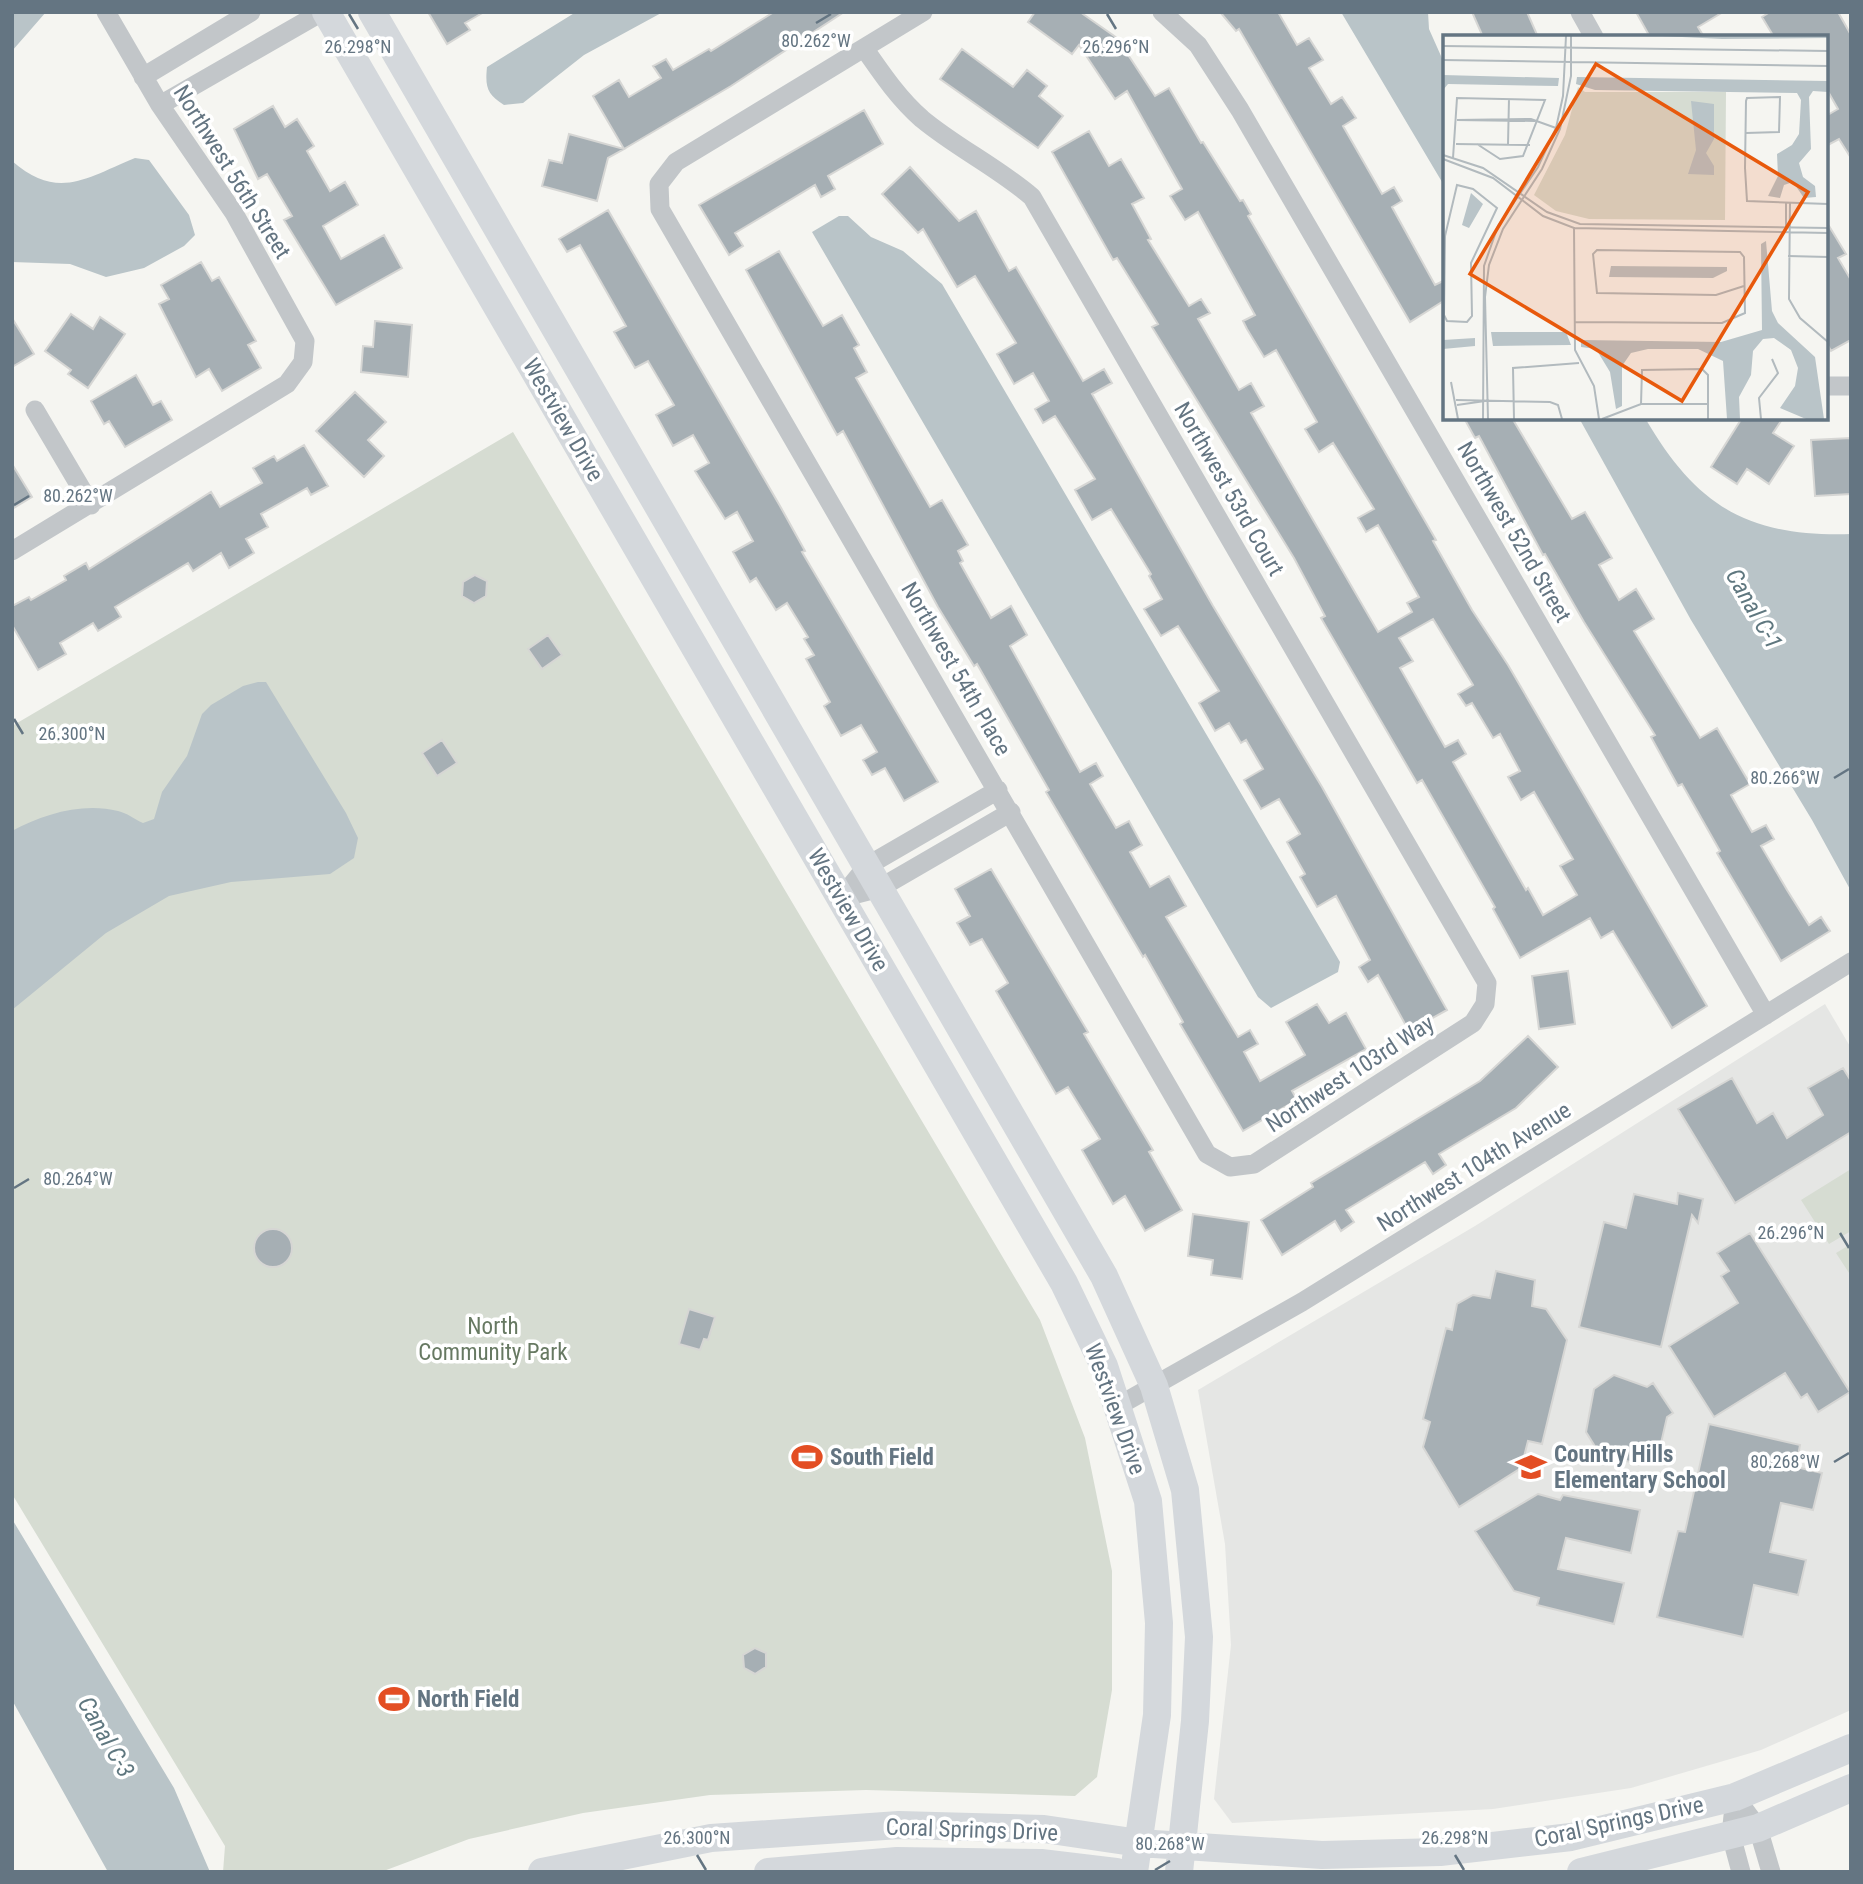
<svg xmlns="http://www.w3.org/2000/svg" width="1863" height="1884" font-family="'Roboto Condensed',sans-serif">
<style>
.built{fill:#e5e6e4}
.green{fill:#d6dcd2}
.water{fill:#b9c4c8}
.building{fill:#a6afb4;stroke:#d6d6d4;stroke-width:2;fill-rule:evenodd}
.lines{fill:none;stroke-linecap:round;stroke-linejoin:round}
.street{stroke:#c2c6c9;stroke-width:19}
.secondary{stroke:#d4d8dc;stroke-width:28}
.ticks{fill:none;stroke:#647582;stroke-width:2.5}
.labels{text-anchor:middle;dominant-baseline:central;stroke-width:7;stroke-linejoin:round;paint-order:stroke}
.street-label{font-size:23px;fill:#647582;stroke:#fff}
.park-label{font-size:23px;fill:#677962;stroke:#fff}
.poi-label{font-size:23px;font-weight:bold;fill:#647582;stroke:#fff;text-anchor:start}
.water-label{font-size:24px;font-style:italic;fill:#5f777f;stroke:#fff}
.inset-road{fill:none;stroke:#b2babe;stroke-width:2}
.view{fill:#e8590c;fill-opacity:0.15;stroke:#e8590c;stroke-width:3.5}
.inset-edge{fill:none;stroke:#647582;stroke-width:3.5}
.ticks-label{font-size:18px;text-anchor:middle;fill:#647582;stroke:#fff;stroke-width:7;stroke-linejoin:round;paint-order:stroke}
</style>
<rect width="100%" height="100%" fill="#f5f5f1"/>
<path class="built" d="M1825,1004l26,44v662l-90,40 -130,38 -138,21 -261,14 -18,-24 17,-154 -6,-101 -27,-154 277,-164z"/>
<path class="green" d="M513,432l527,888 45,118 27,133v119l-15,87 -22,19 -209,-6 -156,5 -127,18 -114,26 -88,33h-158l2,-26 -213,-352v-768z
M1851,1169v62l-22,13 -28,-44z
M1851,1244v32l-15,-23z"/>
<path class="water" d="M12,12h34l-34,39z
M576,12h87l-79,43 -61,48 -19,2c-17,-11 -19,-18 -17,-38z
M1341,12h87l1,17 16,36v122z
M135,158l14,2 40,55 6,20 -11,11 -40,22 -38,9 -36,-13 -58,-2v-101c46,40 74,17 123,-3z
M839,216h9l23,21 32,14 39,33 398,678 -2,10 -67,36 -13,-11 -446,-765z
M1579,418h66c52,89 103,119 206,116v357l-39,-71 -121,-200z
M258,682h8l80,131 12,25 -4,20 -24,16 -99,8 -62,14 -63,37 -94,77v-179c31,-17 71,-29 106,-20 9,2 16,8 25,12l11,-4 8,-27 25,-36 15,-42 9,-9 32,-19z
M12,1519l162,269 36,84h-102l-96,-172z"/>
<path class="building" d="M428,12h56l-19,11 5,7 -23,14z
M774,12h70l-113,74 -107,63 -31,-53 26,-16 10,17 32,-19 -8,-12 13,-7 7,11 36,-21 2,2z
M1035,12h45l37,26 38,58 14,-8 32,55 2,-1 37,59 3,-1 8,14 -3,2 188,324 -3,1 39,69 36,55 199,341 -35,22 -59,-97 -12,7 -11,-20 -70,40 -27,-49 2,-2 -73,-127 -5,3 -96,-165 4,-2 -31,-58 -142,-231 6,-3 -41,-66 -4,2 -61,-108 37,-21 20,35 12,-7 23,39 -12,6 19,35 -3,1 41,66 12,-7 9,14 -12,6 41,71 12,-7 13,23 -13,7 127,219 34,-20 -5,-9 12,-6 -41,-72 -12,7 -8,-14 16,-9 -41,-66 -14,9 -14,-23 12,-7 -41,-72 -12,7 -17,-28 -4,-8 12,-6 -57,-103 -13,8 -15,-24 12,-7 -55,-98 -12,8 -36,-54 -7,9 -44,-32zM1433,619l40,66 -15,9 8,12 6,-3 21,35 7,-4 20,37 -12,6 13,23 13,-8 39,67 -13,7 17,29 -34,20 -15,-27 -2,2 -73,-128 13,-8 -8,-14 -13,7 -45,-79 13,-7 -14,-23z
M1220,12h58l19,33 12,-7 14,22 -14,8 22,36 11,-7 14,21 -13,8 39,68 12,-7 8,14 -10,6 43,78 10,-5v20l-35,22 -171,-293 -3,2z
M1472,12h55l11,25h-55z
M1636,12h87l-25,15 6,10h-54z
M1770,12h68l13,23v123l-12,-19 -13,7v-30l12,-7 -12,-21v-51h-52l-12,-20z
M962,49l51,38 14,-17 20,16 -8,10 24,20 -25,32 -98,-69z
M273,106l12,21 12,-8 17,27 -7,5 23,40 15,-9 13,23 -35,21 18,33 43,-24 18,33 -66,37 -52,-85 8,-4 -25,-42 -9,5 -24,-50z
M864,110l19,34 -55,32 7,13 -14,8 -6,-12 -80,48 8,13 -14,9 -30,-50z
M569,134l55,15 -16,9 -11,43 -55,-15 7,-26 13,3z
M910,167l49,54 17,-10 33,60 7,-4 67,114 21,-12 8,14 -20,11 121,212 109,181 125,223 -38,21 -31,-56 -10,7 -9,-15 11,-7 -34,-64 -19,11 -17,-30 5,-3 -18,-32 13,-8 -21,-35 -18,10 -17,-29 19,-11 -17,-29 -5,3 -12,-20 -14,8 -16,-28 20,-12 -41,-65 -17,10 -17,-27 18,-10 -13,-23 2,-2 -40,-65 -19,11 -17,-30 20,-11 -40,-63 -12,7 -8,-14 14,-8 -16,-28 -19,11 -17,-30 19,-11 -41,-67 -18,11 -34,-58 -5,4 -36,-39z
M608,210l172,296 25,45 -3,1 136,230 -34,19 -19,-33 -13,7 -9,-15 14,-8 -16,-27 -20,11 -17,-30 6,-4 -24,-43 8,-4 -10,-16 4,-2 -21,-34 -11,7 -20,-32 -6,4 -17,-30 20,-11 -16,-29 -12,7 -30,-48 14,-8 -16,-28 -20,11 -17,-31 18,-10 -26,-44 -13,7 -21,-36 12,-6 -46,-81 -13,7 -8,-13z
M1826,221l20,33 -8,4 13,22v60l-20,11 -5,-9z
M779,251l44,75 19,-11 17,30 -5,3 13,24 -11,6 74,129 12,-7 26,45 -10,6 5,10 -3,2 31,55 20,-12 16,29 -17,11 70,126 16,-9 7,13 -13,8 26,44 13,-7 13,24 -12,7 20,35 19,-11 17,30 -20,11 72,120 12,-7 8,14 -14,8 16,29 45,-26 -19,-33 31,-18 12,19 17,-10 20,36 -74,42 5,9 -54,31 -63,-107 3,-2 -38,-67 -2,2 -97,-165 3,-2 -72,-126 -3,2 -36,-59 -95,-176 -6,4 -91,-165z
M201,262l11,19 7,-4 37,64 -8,4 13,23 -39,23 -13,-22 -13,8 -37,-73 10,-5 -8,-14z
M71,314l22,15 7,-12 25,17 -37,54 -20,-14 3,-4 -26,-19z
M12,318l22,36 -22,13z
M375,321l37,4 -4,52 -47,-5 2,-26 10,1z
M136,375l17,30 8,-4 11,19 -47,27 -16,-26 -5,3 -13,-23z
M355,392l31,30 -18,18 16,16 -20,21 -48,-46z
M1464,418h48l60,101 13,-7 27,46 -13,7 20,35 17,-11 18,30 -20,12 66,107 17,-10 33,56 -19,11 21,37 14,-7 8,14 -13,7 26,44 22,35 12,-8 9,14 -49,30 -64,-108 3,-2 -38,-67 -4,2 -27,-49 4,-2 -71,-113 -39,-68 -2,1 -64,-119 -4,2z
M1742,418h41l-10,15 21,13 -25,38 -22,-15 -10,15 -26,-17z
M1851,438v56l-36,2 -4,-56z
M304,445l24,41 -17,9 -4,-7 -46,26 7,13 -22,12 8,14 -25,15 -8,-15 -28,18 -5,-8 -73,44 6,10 -23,14 -5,-8 -33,20 6,11 -28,16 -26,-45v-19l17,-9 2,3 35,-20 -2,-4 22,-13 3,6 122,-77 9,15 42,-24 -9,-15 21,-12 3,5z
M12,464l20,33 -20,12z
M475,575l12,6 -1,15 -12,7 -12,-7 1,-14z
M548,635l14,20 -20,14 -14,-20z
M442,740l15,23 -20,13 -15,-23z
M991,869l97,163 -4,2 69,116 -4,2 33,58 -37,21 -20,-35 -12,8 -31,-54 18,-11 -32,-52 -12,7 -60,-103 12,-8 -26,-44 -12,6 -13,-22 13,-7 -15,-27z
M1568,971l7,53 -36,5 -7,-53z
M1528,1036l30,31 -42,41 -77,46 7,11 -13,9 -8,-12 -79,48 8,12 -13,9 -6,-10 -53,34 -21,-35 52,-33 -2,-4 169,-102z
M1843,1068l8,13v51l-116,71 -57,-94 54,-31 25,45 16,-10 14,25 36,-23 -15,-27z
M1678,1193l25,6 -5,24 -6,-8 -31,132 -82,-20 25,-105 22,6 8,-34 43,10z
M1193,1214l56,8 -7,57 -31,-4 2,-15 -25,-4z
M254 1248a19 19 0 1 1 38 0a19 19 0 1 1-38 0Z
M1750,1233l100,159 -32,20 -11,-18 -6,4 -16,-25 -71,44 -45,-71 69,-43 -17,-27 8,-5 -12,-18z
M1496,1271l39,9 -3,26 14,3 21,31 -25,104 -14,-3 -7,27 -62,39 -36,-60 7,-25 -7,-3 23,-91 6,2 5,-26 16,-9 17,3z
M689,1309l26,8 -7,23 -4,-1 -4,11 -21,-6z
M1614,1375l33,12 6,-4 20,30 -6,4 -8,35 -18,12 -40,-8 -15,-24 8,-43z
M1709,1424l91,21 -4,22 26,6 -9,37 -32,-7 -11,49 36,8 -8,35 -44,-10 -11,52 -86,-20 21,-86 7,1z
M1538,1494l22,6 3,-5 77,15 -9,43 -65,-15 -8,31 66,14 -10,41 -77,-19 2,-7 -25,-7 -39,-60z
M755,1648l11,5v14l-11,7 -11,-6 -1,-13z"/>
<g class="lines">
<path class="street" d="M1162,12l36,33 42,65 526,905
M1580,12l14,25
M864,48c18,26 35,51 58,71 35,29 75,48 110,78l455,786 -2,21 -12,19 -219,141 -24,3 -23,-13 -547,-945 -1,-25 17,-22 247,-150
M143,77l108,-65
M160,105l162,-93
M1826,386h25
M35,410l56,95
M12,551l275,-167 16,-22 2,-21 -71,-128 -74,-108 -54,-93
M841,898l26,-32 131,-76
M841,898l39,-10 131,-76
M1118,1406l184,-104 549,-340
M1735,1797l23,31 13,44
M1735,1797l-4,38 10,37"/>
<path class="secondary" d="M326,12l738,1271 40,83 44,135 11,122 -2,92 -23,157
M372,12l732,1264 50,110 31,104 14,147 -4,84 -16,151
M542,1872l169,-34 188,-13 145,4 95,14 183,12 118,-3 131,-15 164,-40 116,-49
M768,1872l129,-11 144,2 75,9
M1581,1872l177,-44 93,-40"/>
</g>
<path class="ticks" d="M349,14l9,15M1107,14l9,15M816,23l15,-9M14,505l15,-9M14,719l9,15M1834,778l15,-9M14,1188l15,-9M1840,1233l9,15M1834,1462l15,-9M697,1855l9,15M1455,1855l9,15M1155,1870l15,-9"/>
<defs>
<g id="stadium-bare" transform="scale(2.415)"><path d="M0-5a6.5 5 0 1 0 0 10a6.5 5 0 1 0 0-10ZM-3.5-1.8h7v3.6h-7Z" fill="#e34e23" stroke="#fff" stroke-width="2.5" paint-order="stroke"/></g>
<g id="school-bare" transform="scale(2.415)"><path d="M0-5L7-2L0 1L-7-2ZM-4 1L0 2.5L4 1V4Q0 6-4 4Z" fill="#e34e23" stroke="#fff" stroke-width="2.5" paint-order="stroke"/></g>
</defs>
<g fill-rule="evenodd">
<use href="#stadium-bare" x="807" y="1457"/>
<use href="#school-bare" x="1531" y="1467"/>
<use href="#stadium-bare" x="394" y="1699"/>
</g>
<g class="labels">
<g class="street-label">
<text transform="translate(232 172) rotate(58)">Northwest 56th Street</text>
<text transform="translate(563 420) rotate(60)">Westview Drive</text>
<text transform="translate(1229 489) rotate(60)">Northwest 53rd Court</text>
<text transform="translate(1514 532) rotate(60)">Northwest 52nd Street</text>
<text transform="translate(956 669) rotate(60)">Northwest 54th Place</text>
<text transform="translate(848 910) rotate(60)">Westview Drive</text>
<text transform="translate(1350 1074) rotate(-33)">Northwest 103rd Way</text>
<text transform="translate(1474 1167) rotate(-32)">Northwest 104th Avenue</text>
<text transform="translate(1115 1409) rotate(70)">Westview Drive</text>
<text transform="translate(1619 1822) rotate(-12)">Coral Springs Drive</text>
<text transform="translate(972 1830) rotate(2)">Coral Springs Drive</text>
</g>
<g class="park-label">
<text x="493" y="1326">North<tspan x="493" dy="26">Community Park</tspan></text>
</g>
<g class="poi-label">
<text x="1554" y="1454">Country Hills<tspan x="1554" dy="26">Elementary School</tspan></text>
<text x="830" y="1457">South Field</text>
<text x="417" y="1699">North Field</text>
</g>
<g class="water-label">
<text transform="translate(1754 609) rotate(60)">Canal C-1</text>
<text transform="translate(106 1737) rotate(60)">Canal C-3</text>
</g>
</g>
<g transform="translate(1443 35)">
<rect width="385" height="385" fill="#f5f5f1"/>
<path d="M135,52l7,5h141l-1,128 -136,-1 -33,-8 -22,-16 31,-60z" fill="#d6dcd2"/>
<path d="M219,1h166v2l-106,1zM0,40l116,3 -1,8 -110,-2 -5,6v55zM134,42l251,4v11l-15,-1 -4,6 2,52 -12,14 4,14 12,9 1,11 -12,1 -11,-16 -9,3 -4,13 -12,-2 10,-20 -1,-22 15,-9 7,-11 2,-34 -4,-7 -202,-3 -19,-6zM248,66l23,3v35l-8,14 8,13v9l-26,-1 8,-24zM28,158l12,11 -14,24 -7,-3zM323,206l6,70 6,12 37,34 9,62h-18l-26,-11 15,-22 3,-18 -7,-18 -17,-12 -11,1 -10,12 -2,24 -12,22 1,22h-13l-4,-58 -25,-12h-50l-17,4 -9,13v40l-6,3 -6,-37 -14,-23 -15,-2v-7l140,2 41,-12 -1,-86zM168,231l116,1v4l-14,7 -104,-1zM48,297h75l5,13 -78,1zM32,303v8l-32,3v-9z" fill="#b9c4c8"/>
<path class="inset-road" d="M0,11l385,5M0,25l385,6M385,73v55M14,85l74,-1 25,9M14,85l78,1M303,98l33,-1 1,-35 -33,1 -1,3 -1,67 2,33 81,3M13,109l74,1M65,109l1,-45M0,120l40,13 64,44 33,12 248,4M10,123l4,-60 88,2 -22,56 -23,3 -23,-15M0,124l50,19 50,38 31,12 254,5M14,150l16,4 24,19 -26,55 1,53 -5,6 -20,-1 -3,-6 1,-79zM343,168v26M347,168l-1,96 11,19 28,24M131,192l1,123 19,36 5,33M345,221l40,1M132,287l147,1 23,-10 -1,-56 -4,-5 -143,-2 -4,4 4,39 119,2 28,-9M8,347l7,37M13,365l94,2 8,3 4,14M198,369l1,-34 60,-1 6,6v44M14,370l28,-4M40,384l1,-153 14,-40 40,-59 18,-39 7,-32 3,-60M45,384l-3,-122 4,-32 14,-36 39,-60 18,-40 11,-53v-40M71,384l-1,-51 66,-5M159,384l39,-15h67M318,384l-2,-21 19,-25 -6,-14"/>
<path class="view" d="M153,29l212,128 -126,209 -212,-127z"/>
<rect width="385" height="385" class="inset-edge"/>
</g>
<g class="ticks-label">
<text x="816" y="47">80.262°W</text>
<text x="358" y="53">26.298°N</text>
<text x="1116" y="53">26.296°N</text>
<text x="78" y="502">80.262°W</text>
<text x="72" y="740">26.300°N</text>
<text x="1785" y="784">80.266°W</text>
<text x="78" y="1185">80.264°W</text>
<text x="1791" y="1239">26.296°N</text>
<text x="1785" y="1468">80.268°W</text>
<text x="697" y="1844">26.300°N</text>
<text x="1455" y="1844">26.298°N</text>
<text x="1170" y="1850">80.268°W</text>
</g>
<rect width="1863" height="1884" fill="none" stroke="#647582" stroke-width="28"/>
</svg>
